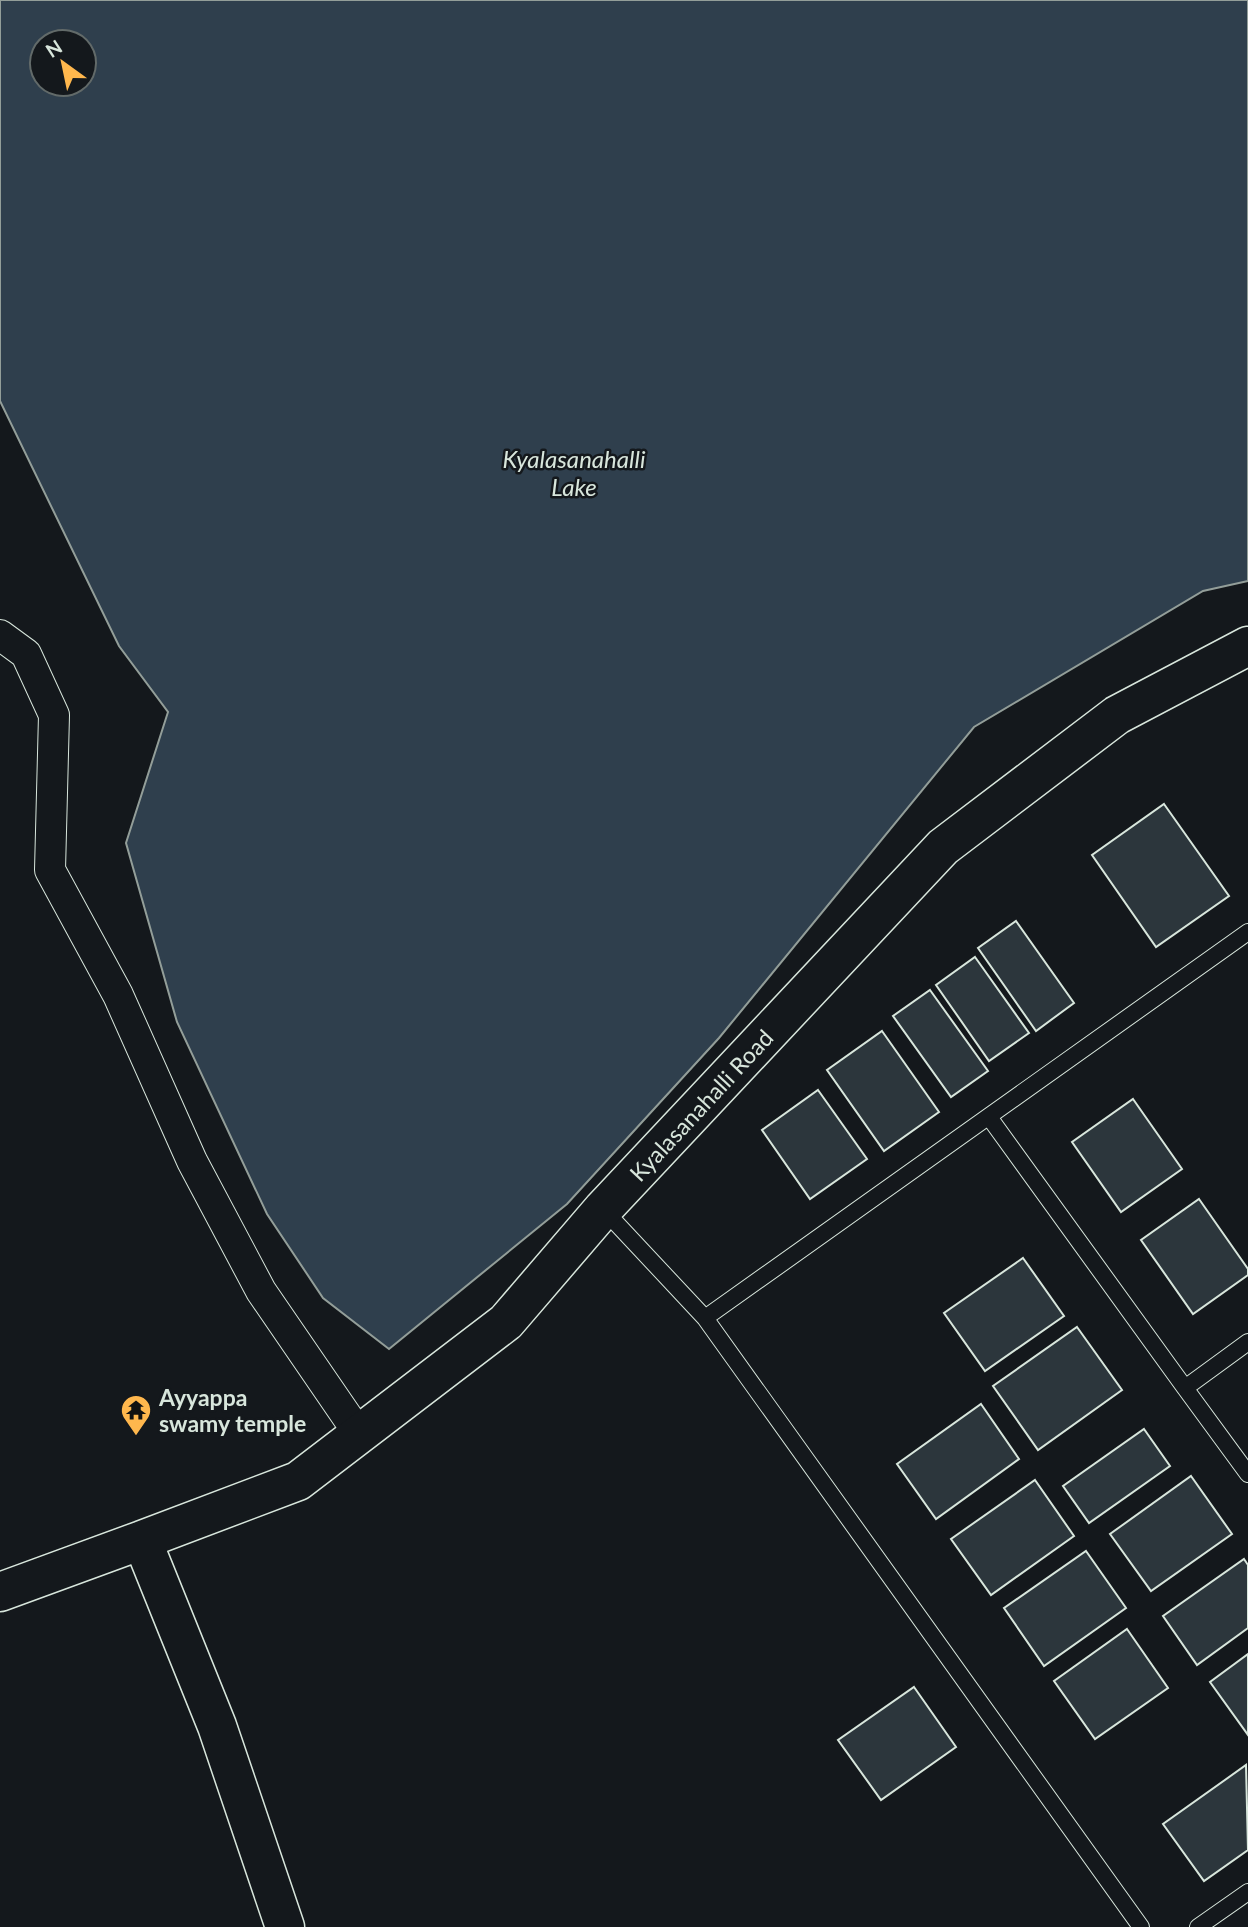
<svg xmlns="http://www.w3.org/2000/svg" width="1248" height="1927" font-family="Lato,sans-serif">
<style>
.water{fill:#2f3f4d;stroke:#939e99;stroke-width:2;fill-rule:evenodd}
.building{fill:#2c363c;stroke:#d8e6dc;stroke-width:2}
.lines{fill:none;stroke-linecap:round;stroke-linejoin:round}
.lane-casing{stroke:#d8e6dc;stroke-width:18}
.street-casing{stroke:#d8e6dc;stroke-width:32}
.secondary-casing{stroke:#d8e6dc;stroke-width:41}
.lane{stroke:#14181c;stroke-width:16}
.street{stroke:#14181c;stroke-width:30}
.secondary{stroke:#14181c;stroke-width:38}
.labels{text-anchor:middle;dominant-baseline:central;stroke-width:5;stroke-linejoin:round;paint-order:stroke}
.street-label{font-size:23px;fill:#d8e6dc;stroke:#14181c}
.poi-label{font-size:23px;font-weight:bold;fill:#d8e6dc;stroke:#14181c;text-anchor:start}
.water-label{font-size:24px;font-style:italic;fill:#d8e6dc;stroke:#14181c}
</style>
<rect width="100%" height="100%" fill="#14181c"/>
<path class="water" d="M0,0h1248v581l-45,10 -229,136 -255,311 -152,166 -178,145 -66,-51 -56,-84 -90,-192 -51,-179 42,-131 -49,-66 -119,-245zM42,42h42v42h-42z"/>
<path class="building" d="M1164,804l65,92 -73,51 -64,-92z
M1016,921l58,82 -38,28 -58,-83z
M975,957l54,76 -40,28 -53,-76z
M930,990l58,81 -37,26 -58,-81z
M882,1031l57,81 -55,39 -57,-81z
M818,1090l49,69 -57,40 -48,-69z
M1133,1099l49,70 -61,43 -49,-70z
M1199,1199l49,70v6l-55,39 -52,-74z
M1023,1258l41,58 -79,55 -41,-58z
M1077,1327l45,63 -84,60 -45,-64z
M981,1404l38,55 -83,60 -39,-55z
M1144,1429l26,37 -81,57 -26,-37z
M1191,1476l41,58 -81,57 -41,-57z
M1035,1480l39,56 -83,59 -40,-56z
M1086,1551l40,57 -82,58 -40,-58z
M1244,1559l4,6v63l-51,37 -34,-49z
M1127,1629l41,59 -73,51 -41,-58z
M1248,1654v81l-38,-53z
M914,1687l42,60 -75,53 -43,-60z
M1246,1765l2,85 -44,31 -41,-57z"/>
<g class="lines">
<g class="lane-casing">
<path id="lane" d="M989,1117l196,271 63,-46
M603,1209l102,109 543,-386
M705,1318l436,609
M1185,1388l63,86
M1198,1927l50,-35"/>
</g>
<g class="street-casing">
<path id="street" d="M0,635l26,19 28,61 -4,155 68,125 74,166 69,130 98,143"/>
</g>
<g class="secondary-casing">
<path id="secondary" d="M142,1540l156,-59 208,-159 97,-113 340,-362 174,-132 131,-69
M0,1592l142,-52 75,186 68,201"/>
</g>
<use href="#lane" class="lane"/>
<use href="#street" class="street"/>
<use href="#secondary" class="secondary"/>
</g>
<defs>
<g id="temple-pin" transform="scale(1.575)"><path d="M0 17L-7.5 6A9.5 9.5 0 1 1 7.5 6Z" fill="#ffb74d" stroke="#14181c"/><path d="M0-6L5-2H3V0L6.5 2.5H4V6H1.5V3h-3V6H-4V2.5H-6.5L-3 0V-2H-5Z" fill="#111"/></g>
</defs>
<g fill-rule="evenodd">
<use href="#temple-pin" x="136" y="1410"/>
</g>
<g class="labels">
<g class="street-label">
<text transform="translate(701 1105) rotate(-47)">Kyalasanahalli Road</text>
</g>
<g class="poi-label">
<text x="159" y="1397">Ayyappa<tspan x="159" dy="26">swamy temple</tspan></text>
</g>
<g class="water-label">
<text x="574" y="458">Kyalasanahalli<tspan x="574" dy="28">Lake</tspan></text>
</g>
</g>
<g transform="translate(63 63) rotate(327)"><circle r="33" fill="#14181c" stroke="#626a69" stroke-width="2"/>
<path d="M0-5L12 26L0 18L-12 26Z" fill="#ffb74d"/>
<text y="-10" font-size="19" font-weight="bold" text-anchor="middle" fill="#d8e6dc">N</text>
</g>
</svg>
